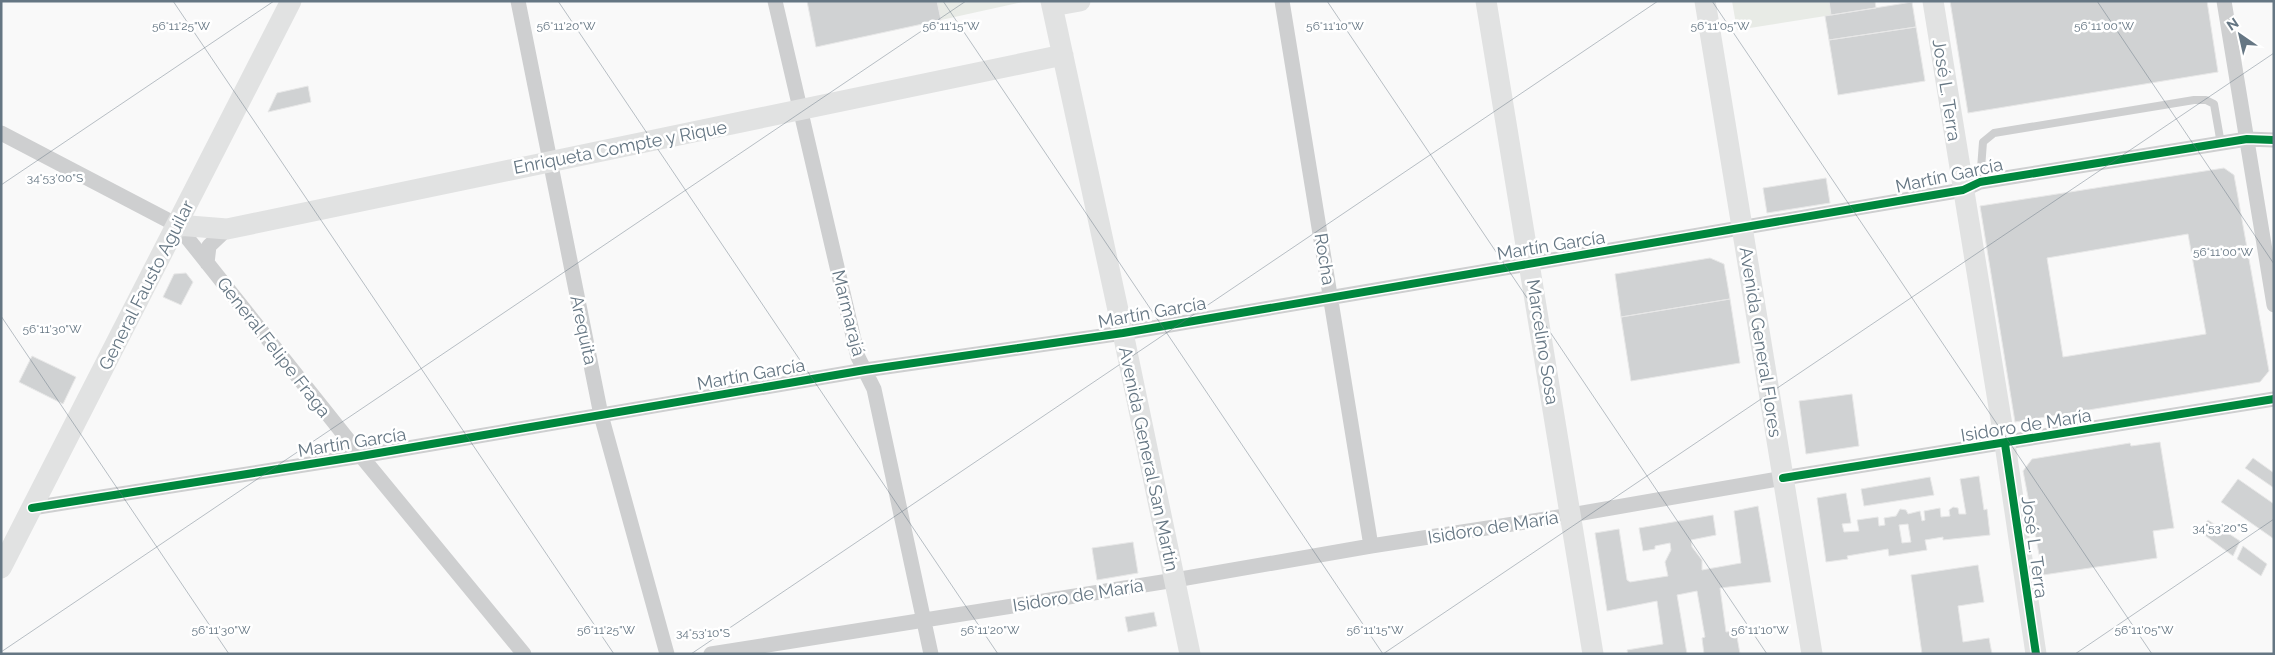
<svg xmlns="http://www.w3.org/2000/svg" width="2275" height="655" font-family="Raleway,sans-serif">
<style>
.grass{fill:#e8ebe6}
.building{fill:#d0d2d3;stroke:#e8e8e8;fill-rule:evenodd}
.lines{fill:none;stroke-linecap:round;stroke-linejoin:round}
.lane{stroke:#cecfd0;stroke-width:8}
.street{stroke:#cecfd0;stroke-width:15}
.secondary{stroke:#e1e2e2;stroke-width:21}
.cycleway-casing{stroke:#fff;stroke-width:11}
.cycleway{stroke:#00873e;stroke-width:8}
.ticks{fill:none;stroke:#657683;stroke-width:1;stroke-opacity:0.45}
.labels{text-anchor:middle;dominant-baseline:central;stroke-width:5;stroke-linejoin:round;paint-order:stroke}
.street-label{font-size:18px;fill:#657683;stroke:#fff}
.ticks-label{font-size:12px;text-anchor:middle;fill:#657683;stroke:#fff;stroke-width:5;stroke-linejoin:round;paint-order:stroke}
</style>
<rect width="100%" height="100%" fill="#f9f9f9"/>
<path class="grass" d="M937,1h90l-86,19z
M1732,1h143l1,7 -139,22z"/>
<path class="building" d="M807,1h130l4,19 -125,27z
M1829,1h46l1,7 -45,7z
M1950,1h257l11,71 -250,41z
M1912,2l4,25 -87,13 -4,-24z
M1916,27l9,54 -87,14 -9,-55z
M308,86l3,16 -43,10 9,-19z
M2224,168l10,7 35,196 -9,11 -245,40 -35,-216zM2188,234l18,100 -143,23 -16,-99z
M1826,178l4,25 -63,10 -4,-25z
M1710,258l14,6 6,35 -109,18 -6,-43z
M186,273l7,9 -12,23 -18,-8 11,-23z
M1730,299l10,64 -109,18 -10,-64z
M32,356l44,21 -13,27 -44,-22z
M1852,394l7,52 -53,8 -7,-53z
M2160,442l14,86 -21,3 4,27 -114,17 -20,-104 9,-12 98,-16 1,3z
M2253,458l21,15v15l-29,-20z
M1979,476l5,34 3,-1 3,26 -47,5v-3l-18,3 2,10 -38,6 -1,-7 -41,7 1,3 -22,3 -9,-64 29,-5 5,30 -9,1 2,8 15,-1 -2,-11 21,-3 1,9 6,-1 -1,-7 12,-2 4,-7 6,1 2,4 12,-3 2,10 3,-1 -1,-9 16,-3 1,9 9,-1 -1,-6 4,-3 5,1 1,6h7l-6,-35zM1908,524l3,18 -9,1 -3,-18z
M1930,477l4,18 -70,11 -3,-17z
M2238,479l36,25v35l-53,-37z
M1758,506l13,76 -51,6 6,44 10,-1 4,23h-36l-2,-16 3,-1 -8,-46 -20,4 10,59h-59l-1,-4 36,-6 -6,-43 -50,10 -12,-78 24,-4 8,51 3,2 38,-6 -3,-14 6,-12 -1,-7 -15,3v3l-12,2 -4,-23 74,-13 3,20 -25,5 1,7 10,13v10l39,-7 -7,-52z
M2208,520l32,21 -7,15 -34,-25z
M1133,542l5,31 -41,7 -5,-32z
M2243,546l24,18 -6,12 -24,-17z
M1978,565l6,37 -26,4 5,36 26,-4 3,16h-70l-11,-79z
M1154,612l3,14 -29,6 -3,-15z"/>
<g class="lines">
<path class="lane" d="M1980,182l3,-40 11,-9 200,-33h12l8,4 7,40"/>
<path class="street" d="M518,1l83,414 66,239
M775,1l83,356 16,32 57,265
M1282,1l89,545
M2224,1l50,304
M1,133l176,92 184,231 163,198
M207,263l2,-17 18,-17
M32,508l329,-52 504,-86 258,-37 840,-143 17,-8 267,-43 27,1
M711,654l464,-74 196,-34 200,-31 212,-37 491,-79"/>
<path class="secondary" d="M1051,1l72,332 67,321
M1486,1l107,653
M1705,1l107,653
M1933,1l72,443 31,210
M1052,6l28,-5
M177,225l50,4 836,-174
M1,568l290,-567"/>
<g class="cycleway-casing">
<path id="cycleway" d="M2005,444l31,210
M1783,478l491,-79
M32,508l329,-52 504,-86 258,-37 840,-143 17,-8 267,-43 27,1"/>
</g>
<use href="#cycleway" class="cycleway"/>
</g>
<path class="ticks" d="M173,1l441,653M558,1l440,653M943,1l440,653M1327,1l440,653M1712,1l440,653M2097,1l177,263M1,185l273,-184M1,316l228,338M1,652l965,-651M691,654l967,-653M1383,654l891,-601M2075,654l199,-135"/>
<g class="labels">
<g class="street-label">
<text transform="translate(1947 90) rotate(81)">José L. Terra</text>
<text transform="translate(620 147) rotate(-11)">Enriqueta Compte y Rique</text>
<text transform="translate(1949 175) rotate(-12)">Martín García</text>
<text transform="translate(1551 245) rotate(-9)">Martín García</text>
<text transform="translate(1325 259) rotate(81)">Rocha</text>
<text transform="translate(146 285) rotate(-63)">General Fausto Aguilar</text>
<text transform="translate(1152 312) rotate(-10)">Martín García</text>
<text transform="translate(849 313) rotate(76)">Marmarajá</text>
<text transform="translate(584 330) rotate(78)">Arequita</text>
<text transform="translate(1543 342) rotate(81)">Marcelino Sosa</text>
<text transform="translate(1761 342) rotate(81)">Avenida General Flores</text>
<text transform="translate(274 347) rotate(52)">General Felipe Fraga</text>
<text transform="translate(751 374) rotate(-10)">Martín García</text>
<text transform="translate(2026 425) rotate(-9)">Isidoro de María</text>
<text transform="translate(352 442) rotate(-9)">Martín García</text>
<text transform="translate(1149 459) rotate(78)">Avenida General San Martín</text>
<text transform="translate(1493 527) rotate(-9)">Isidoro de María</text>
<text transform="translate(2035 547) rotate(82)">José L. Terra</text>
<text transform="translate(1078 595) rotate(-9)">Isidoro de María</text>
</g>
</g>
<g class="ticks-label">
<text x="181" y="30">56°11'25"W</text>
<text x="566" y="30">56°11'20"W</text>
<text x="951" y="30">56°11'15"W</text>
<text x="1335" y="30">56°11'10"W</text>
<text x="1720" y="30">56°11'05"W</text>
<text x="2104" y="30">56°11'00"W</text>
<text x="55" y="182">34°53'00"S</text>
<text x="2223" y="256">56°11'00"W</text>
<text x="52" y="333">56°11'30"W</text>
<text x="2220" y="532">34°53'20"S</text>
<text x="221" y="634">56°11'30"W</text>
<text x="606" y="634">56°11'25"W</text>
<text x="990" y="634">56°11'20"W</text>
<text x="1375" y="634">56°11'15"W</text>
<text x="1760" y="634">56°11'10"W</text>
<text x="2144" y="634">56°11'05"W</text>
<text x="703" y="637">34°53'10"S</text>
</g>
<rect width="2275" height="655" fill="none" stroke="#657683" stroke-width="5"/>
<g transform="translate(2240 35) rotate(326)" stroke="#ffffff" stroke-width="4" paint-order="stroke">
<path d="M0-4L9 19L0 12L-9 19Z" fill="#657683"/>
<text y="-8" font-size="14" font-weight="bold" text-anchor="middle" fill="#657683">N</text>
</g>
</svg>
